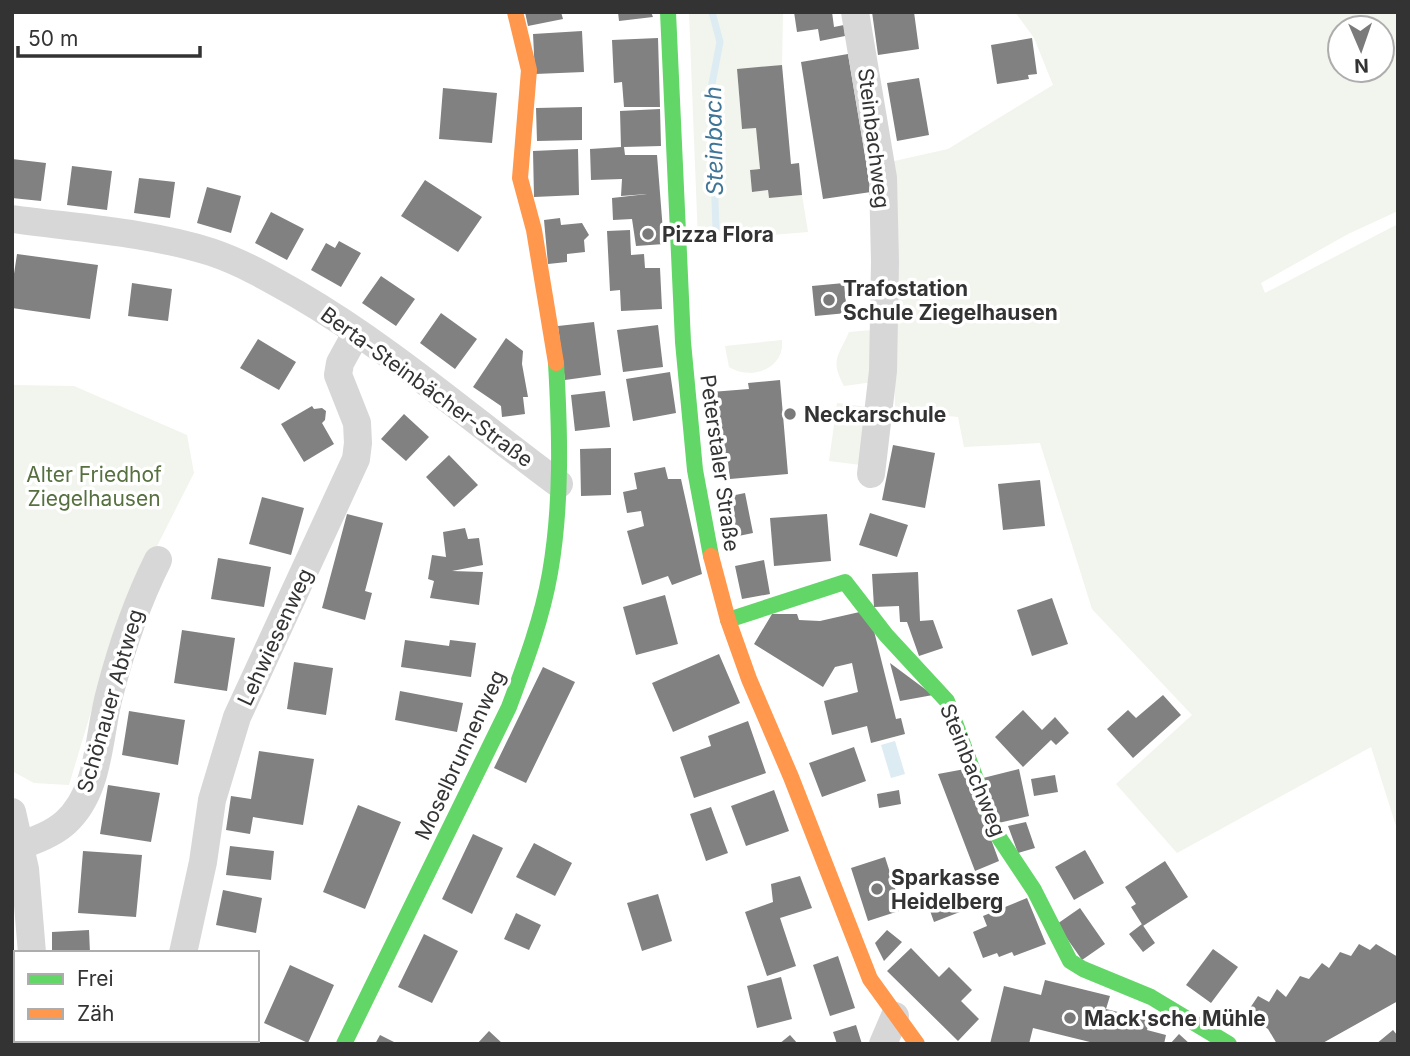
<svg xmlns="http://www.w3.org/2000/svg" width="1410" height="1056" font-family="Inter,sans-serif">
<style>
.green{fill:#f1f5ed;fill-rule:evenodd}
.water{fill:#ddebf3}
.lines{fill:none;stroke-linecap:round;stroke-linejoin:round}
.stream{stroke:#ddebf3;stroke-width:7}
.building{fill:#818181}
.street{stroke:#d7d7d7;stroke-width:28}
.fast{stroke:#63d668;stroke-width:16}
.slow{stroke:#ff974d;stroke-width:16}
.poi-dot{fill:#7a7a7a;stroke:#fff;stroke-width:2.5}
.labels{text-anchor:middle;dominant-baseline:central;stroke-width:7;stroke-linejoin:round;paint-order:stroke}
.street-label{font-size:21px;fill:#333;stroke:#fff}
.poi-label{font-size:21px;font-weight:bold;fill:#333;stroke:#fff;text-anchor:start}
.park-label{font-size:21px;fill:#56703f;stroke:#fff}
.water-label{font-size:23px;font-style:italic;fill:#3f7597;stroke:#fff}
</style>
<rect width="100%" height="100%" fill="#fff"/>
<path class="green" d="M689,12h94l-1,53 -45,5 5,59 14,-1 4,41 -10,1 2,22 16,-2 1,8 33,-3 6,37 -110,9z
M1015,12h383v199l-50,23 -87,49 4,10 133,-69v608l-27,-85 -194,106 -61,-69 76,-69 -100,-106 -52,-166 -76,4 -6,-30 -63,-7 -5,-248 58,-13 105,-64 -19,-47zM1340,28h42v42h-42z
M872,330l1,52 -29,4c-14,-26 -6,-29 5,-54z
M782,340c3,29 -31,41 -53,27l-4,-21z
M12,385l62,1 113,49 7,38 -77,152 -48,160 -35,-2 -22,-12z
M837,403l31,4 -7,58 -32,-4z"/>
<path class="water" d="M895,741l10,33 -14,4 -10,-33z"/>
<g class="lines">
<path class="stream" d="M712,12l8,30 -9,47 5,140"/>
</g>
<path class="building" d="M525,12h36l2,7 -35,7z
M618,12h33l2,5 -34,4z
M794,12h38l2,15 10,-2 1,11 -25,5 -2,-12 -21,3z
M872,12h42l5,37 -41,6z
M582,31l2,41 -49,2 -2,-40z
M658,38l2,69h-36l-2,-25 -8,1 -2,-43z
M1032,38l5,36 -9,1 1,4 -32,5 -6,-39z
M848,54l23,138 -48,7 -22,-137z
M782,65l9,99 8,-1 3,32 -33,3 -1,-8 -16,2 -2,-22 10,-1 -4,-41 -14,1 -5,-60z
M919,78l10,57 -32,6 -10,-58z
M443,88l54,5 -5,50 -53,-4z
M582,107v33l-45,1 -1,-33z
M660,109l1,37 -37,1 1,8h32l7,89 -28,2 -4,-27 -19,1 -1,-22 35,-4 -26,2 1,-17 -31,1 -1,-31 31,-2 -1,-36z
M578,149l1,46 -45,2 -1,-46z
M12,159l34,4 -5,38 -29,-3z
M72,166l40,5 -5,39 -40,-5z
M139,178l36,4 -5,36 -36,-5z
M425,180l57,37 -24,35 -57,-36z
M207,187l34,9 -10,37 -34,-10z
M271,212l33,17 -17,31 -32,-17z
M560,218l1,7 21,-2 7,12 -5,5 1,12 -18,2v8l-19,2 -4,-44z
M630,230l1,25 13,-1 1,14h15l2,41 -41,2 -1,-21 -10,1 -3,-60z
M339,241l22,12 -20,34 -30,-17 15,-27 9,5z
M17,254l81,11 -8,54 -78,-11v-21z
M381,276l34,23 -19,27 -34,-23z
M853,278h6l1,12 -6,1z
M132,283l40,6 -4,32 -40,-5z
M844,283l3,30 -32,3 -3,-30z
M441,313l36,26 -22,30 -35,-26z
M594,322l7,53 -36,5 -7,-54z
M658,325l5,42 -40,5 -6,-42z
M506,338l17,13 -1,13 6,33h-5l2,17 -23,3 -1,-11 -28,-19z
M258,339l38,23 -17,28 -39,-22z
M670,372l6,41 -43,8 -7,-42z
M780,380l8,94 -58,5 -2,-17h-4l-3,-41 -8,1 -2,-30 38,-3 -1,-6z
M605,391l5,36 -35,4 -4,-36z
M312,406l2,3 8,-1 4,3 -1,9 -3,3 12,21 -30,18 -23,-38z
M404,414l25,23 -23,24 -25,-22z
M893,445l42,8 -10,55 -43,-8z
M611,448v47l-30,1 -1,-47z
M449,455l29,30 -24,22 -28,-30z
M665,467l3,12h13l21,95 -30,11 -4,-9 -26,9 -15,-54 17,-5 -3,-15 -14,2 -4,-21 14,-3 -3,-16z
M1040,480l5,46 -42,4 -5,-46z
M745,493l8,40 -29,6 -8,-40z
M262,497l42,11 -13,47 -42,-11z
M870,513l38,12 -11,32 -38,-12z
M347,514l36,9 -18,68 7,2 -7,27 -43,-12z
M827,514l4,47 -57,5 -4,-48z
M465,528l3,11 11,-1 4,27 -31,6 31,1 -4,33 -49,-7 4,-17 -6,-2 4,-24 14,2 -3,-25z
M218,558l53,9 -7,40 -53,-8z
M764,560l6,34 -28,5 -7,-33z
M918,572l2,49 13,-1 10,28 -24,8 -12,-34h-7l-1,-16 -25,1 -2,-33z
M665,595l13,49 -42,11 -13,-48z
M1052,598l16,46 -36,12 -15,-46z
M864,611l10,20 22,88 5,-1 4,16 -34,9 -4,-17 -35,9 -8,-34 34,-9 -6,-29 -17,4 -12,20 -69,-43 18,-30h25l2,6 21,1z
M182,630l53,8 -8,53 -53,-8z
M405,640l44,6 1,-6 26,3 -5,34 -70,-10z
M719,654l21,49 -67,29 -21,-49z
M294,662l39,6 -7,47 -39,-6z
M890,663l43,32 -33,6z
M543,667l32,15 -49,101 -32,-15z
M400,691l63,12 -6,29 -62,-12z
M1163,695l18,20 -48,43 -26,-29 21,-19 8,8z
M1023,710l19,20 13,-13 14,16 -13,12 -5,-5 -28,27 -28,-30z
M129,711l56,9 -7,45 -56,-10z
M748,721l18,52 -72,25 -14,-41 31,-11 -3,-10z
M854,747l12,34 -44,16 -13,-34z
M259,751l55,8 -11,66 -50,-8 -3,17 -24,-4 5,-34 20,3z
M965,769l34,92 -24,10 -37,-97z
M1019,769l10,47 -35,8 -11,-46z
M1055,775l3,17 -24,4 -3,-17z
M108,785l52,8 -9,49 -51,-8z
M774,790l15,41 -43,15 -15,-40z
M899,790l2,14 -22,4 -2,-14z
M358,805l43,17 -36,87 -42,-17z
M711,807l17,46 -22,8 -16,-47z
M1026,822l9,26 -17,5 -10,-27z
M473,834l30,14 -31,66 -30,-15z
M534,843l38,20 -17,33 -39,-19z
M230,846l44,5 -3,29 -45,-5z
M1085,850l19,33 -30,17 -19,-33z
M83,851l59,4 -6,62 -58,-4z
M885,857l17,53 -34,11 -17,-53z
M1165,861l23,36 -45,29 -12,-19 5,-3 -11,-17z
M800,876l12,32 -32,10 16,48 -29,10 -22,-64 28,-10 -2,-18z
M223,890l39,8 -6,35 -40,-8z
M658,894l14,47 -30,10 -15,-48z
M959,896l6,14 -31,12 -5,-14z
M1027,898l19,46 -32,12 -2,-4 -13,5 -2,-4 -14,5 -10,-26 14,-6 -4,-10z
M1080,908l25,36 -23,16 -25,-36z
M516,913l25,12 -12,25 -25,-11z
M1142,924l13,19 -12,9 -14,-18z
M89,930l1,23h-38v-21z
M887,930l15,12 -18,19 -9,-18z
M424,934l34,17 -26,52 -34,-16z
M1359,944l11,6 6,-6 22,13v44l-77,43h-44l-9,-15 -22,-15 12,-18 11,6 8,-13 9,8 14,-21 9,3 13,-16 7,5 11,-16 11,4z
M911,948l28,29 10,-10 23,23 -11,11 18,18 -21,22 -71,-70z
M1213,949l25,18 -27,36 -25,-18z
M838,956l17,52 -25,8 -17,-51z
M290,965l44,20 -26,58 -44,-20z
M781,977l11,42 -35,9 -10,-42z
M1045,980l65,16 -4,13 44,11 -3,10 19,5 -2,9h-66l-65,-16 -4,16h-39l14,-58 37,9z
M856,1025l6,19h-25l-4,-12z
M1393,1030l5,6v8h-22z
M489,1031l14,13h-26z
M1179,1034l11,10h-20z
M380,1035l18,9h-23z
M790,1035l8,9h-19z
M44,1040h53v4h-53z"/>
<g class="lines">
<path class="street" d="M855,12l28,166 2,84 -2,109 -12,103
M12,219c66,9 136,13 199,33 30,10 58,26 86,42 93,54 175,126 262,190
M12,812l13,57 7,84
M12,849c18,-7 38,-13 53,-26 36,-32 33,-89 45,-131 12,-46 27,-90 48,-132
M183,953l20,-91 9,-62 25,-83 119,-258 2,-16 -1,-20 -19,-48 2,-12 17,-31
M31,1044v-4
M883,1044l12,-28"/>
<path class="fast" d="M668,12l15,330 12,128 16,86
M728,620l117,-38 41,53 61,66 49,132 38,57 36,71 13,8 68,28 78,47
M344,1044l165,-337c16,-43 33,-88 41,-134 12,-69 10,-140 6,-210"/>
<path class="slow" d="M515,12l14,58 -9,108 14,52 22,133
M711,556l17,64 21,59 42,98 79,202 47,65"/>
</g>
<g class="poi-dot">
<circle cx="648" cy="234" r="7"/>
<circle cx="829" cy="300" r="7"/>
<circle cx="790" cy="414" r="7"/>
<circle cx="877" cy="889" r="7"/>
<circle cx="1070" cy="1018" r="7"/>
</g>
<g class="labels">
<g class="street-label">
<text transform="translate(874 138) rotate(83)">Steinbachweg</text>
<text transform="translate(427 387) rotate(36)">Berta-Steinbächer-Straße</text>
<text transform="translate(720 463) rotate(82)">Peterstaler Straße</text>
<text transform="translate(275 637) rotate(-65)">Lehwiesenweg</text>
<text transform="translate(110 701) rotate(-74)">Schönauer Abtweg</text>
<text transform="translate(460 755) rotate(-65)">Moselbrunnenweg</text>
<text transform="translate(973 770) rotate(68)">Steinbachweg</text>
</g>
<g class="poi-label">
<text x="662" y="234">Pizza Flora</text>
<text x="843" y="288">Trafostation<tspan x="843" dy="24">Schule Ziegelhausen</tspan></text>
<text x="804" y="414">Neckarschule</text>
<text x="891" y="877">Sparkasse<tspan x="891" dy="24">Heidelberg</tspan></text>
<text x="1084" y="1018">Mack'sche Mühle</text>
</g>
<g class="park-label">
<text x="94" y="474">Alter Friedhof<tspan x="94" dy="24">Ziegelhausen</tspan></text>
</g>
<g class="water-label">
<text transform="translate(714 141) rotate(-91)">Steinbach</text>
</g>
</g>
<rect width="1410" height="1056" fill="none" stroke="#333333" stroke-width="28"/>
<rect x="14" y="951" width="245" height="91" fill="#ffffff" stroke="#adadad" stroke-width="2"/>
<rect x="28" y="974" width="35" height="10" fill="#63d668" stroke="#adadad" stroke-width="2"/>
<text x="77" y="986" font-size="21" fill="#333333">Frei</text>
<rect x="28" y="1009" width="35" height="10" fill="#ff974d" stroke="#adadad" stroke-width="2"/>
<text x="77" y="1021" font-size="21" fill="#333333">Zäh</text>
<g transform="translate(1361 49) rotate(178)"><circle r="33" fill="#ffffff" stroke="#adadad" stroke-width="2"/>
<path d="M0-5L12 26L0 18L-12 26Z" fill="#7a7a7a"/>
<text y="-10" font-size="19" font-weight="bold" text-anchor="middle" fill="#333333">N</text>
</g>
<path d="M18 46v10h182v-10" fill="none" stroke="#333333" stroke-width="3.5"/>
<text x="28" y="46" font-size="21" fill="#333333" stroke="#ffffff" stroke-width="5" paint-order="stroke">50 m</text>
</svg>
